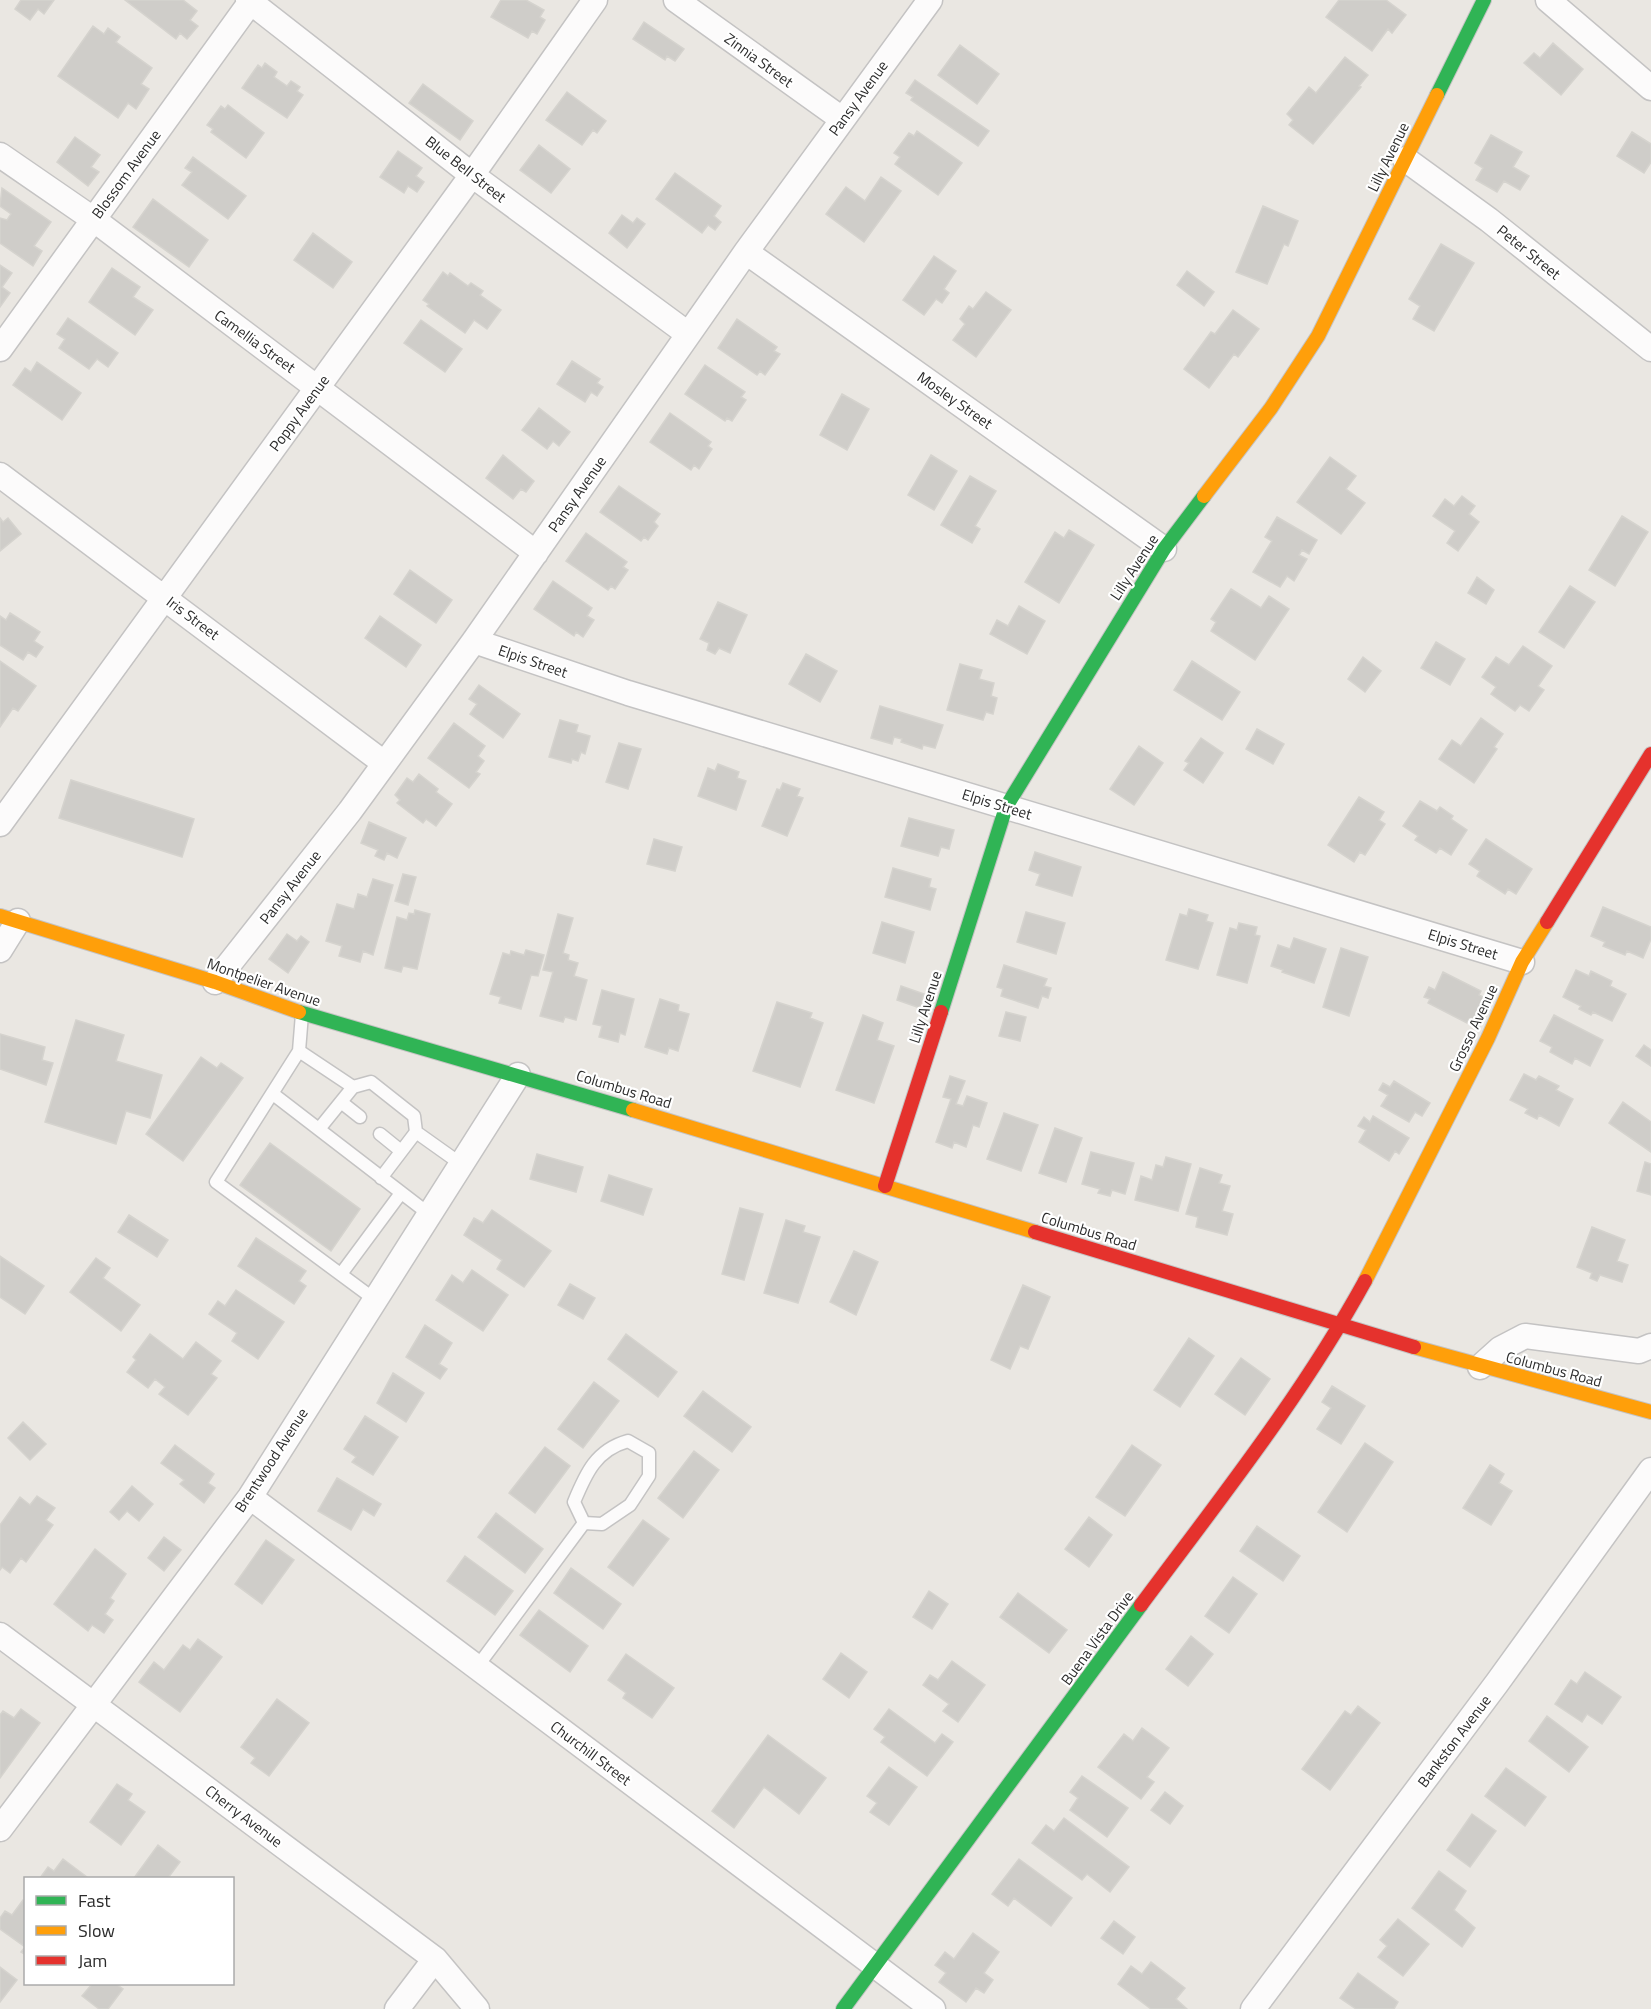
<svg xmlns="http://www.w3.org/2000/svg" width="1651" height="2009" font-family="'Titillium Web',sans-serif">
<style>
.building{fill:#cfcdc9;stroke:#d5d3ce;stroke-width:1.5}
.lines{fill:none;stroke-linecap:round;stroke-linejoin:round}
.lane-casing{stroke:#c4c3c3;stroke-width:15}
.street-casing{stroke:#c4c3c3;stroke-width:27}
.fast-casing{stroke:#c4c3c3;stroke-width:16}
.slow-casing{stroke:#c4c3c3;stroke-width:16}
.jam-casing{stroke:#c4c3c3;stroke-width:16}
.lane{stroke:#fcfbfb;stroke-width:12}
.street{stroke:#fcfbfb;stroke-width:24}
.fast{stroke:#30b455;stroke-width:14}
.slow{stroke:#ff9f0a;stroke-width:14}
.jam{stroke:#e5322d;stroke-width:14}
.labels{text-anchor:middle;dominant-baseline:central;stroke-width:4.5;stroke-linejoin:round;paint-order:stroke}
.street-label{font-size:15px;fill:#2c2c2c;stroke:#fff}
</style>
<rect width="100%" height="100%" fill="#eae7e2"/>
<path class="building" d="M21,0h33l-10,14 -6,-5 -8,11 -15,-11z
M125,0h58l14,11 -7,9 8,6 -11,13 -7,-6 -4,6z
M501,0h25l18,10 -4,7 5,3 -8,14 -5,-3 -4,7 -37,-21z
M1339,0h47l20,15 -14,18 -4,-4 -16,22 -46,-34z
M644,22l40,27 -9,12 -8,-5 -2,4 -32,-21z
M93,26l11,8 4,-6 12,9 -4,5 36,26 -11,16 8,5 -13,20 -8,-6 -10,15 -60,-42z
M1553,43l30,26 -22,26 -37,-32 10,-10 6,5z
M960,45l39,29 -22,30 -39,-29z
M1345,57l23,18 -9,11 2,1 -48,57 -24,-19 4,-5 -6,-6 22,-27 7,6z
M265,63l12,9 -3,5 13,9 4,-5 9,6 -3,4 6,4 -16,23 -45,-30 16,-23 4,3z
M915,80l74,51 -11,15 -67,-46 2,-3 -7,-4z
M423,84l50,37 -13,19 -51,-37z
M567,92l39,29 -9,12 -4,-3 -11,15 -36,-25z
M228,105l36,28 -18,25 -35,-26 2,-3 -6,-4 14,-19 4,3z
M917,131l45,32 -24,32 -43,-31 5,-7 -6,-4 15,-20 5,3z
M1632,132l19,12v18l-7,11 -27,-17z
M1491,135l31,17 -9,15 16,9 -9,14 -16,-9 -7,11 -21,-12 7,-12 -8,-5z
M75,137l25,18 -9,12 8,5 -11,14 -31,-24z
M539,145l31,24 -19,24 -31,-23z
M398,151l24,17 -6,8 8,6 -7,10 -9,-6 -4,7 -24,-16z
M193,157l53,39 -18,23 -46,-34 10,-13 -7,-4z
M675,173l46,33 -7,10 7,6 -6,8 -7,-5 -6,8 -46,-34z
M881,177l20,14 -37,51 -38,-28 20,-27 19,14z
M2,188l49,34 -17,24 8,5 -9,15 -33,-23v-25l7,2 4,-6 -11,-8z
M153,199l55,41 -19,27 -56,-40z
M1263,206l35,15 -10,25 -4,-2 -17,40 -31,-12z
M622,215l11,8 4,-5 8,6 -18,24 -18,-15z
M313,233l39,29 -19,26 -39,-28z
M1441,244l33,19 -40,68 -21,-12 7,-13 -11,-7z
M934,256l22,15 -12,18 5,4 -7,10 -6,-4 -12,16 -21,-15z
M0,265l12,8 -10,14 8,6 -10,14z
M112,268l28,19 -7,10 20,13 -18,25 -46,-33z
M1187,271l27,21 -10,14 -27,-21z
M443,272l5,4 2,-3 18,13 3,-3 12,8 -3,4 21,15 -14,19 -13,-9 -9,13 -38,-27 2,-2 -6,-4z
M986,292l25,18 -35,47 -23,-17 12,-16 -5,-5 9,-13 4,3z
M1233,310l26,19 -21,28 -4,-3 -25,34 -25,-19 27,-37 4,2z
M68,318l50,35 -10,14 -11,-8 -8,10 -30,-21 6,-9 -8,-5z
M737,319l40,28 -3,4 6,3 -15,21 -5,-4 -3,4 -39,-27z
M421,320l41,29 -17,23 -41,-29z
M572,361l28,18 -3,4 6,4 -6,9 -6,-4 -6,10 -28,-18z
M37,362l44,31 -19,27 -49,-35 12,-17 6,4z
M705,365l40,27 -4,5 5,3 -14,21 -5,-3 -2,3 -40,-27z
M842,394l27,15 -22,41 -27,-15z
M539,408l31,24 -11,14 -6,-5 -6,8 -25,-19z
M670,413l41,29 -3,4 4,3 -13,20 -5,-4 -3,5 -41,-28z
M503,455l31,26 -8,11 -5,-3 -8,10 -27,-21z
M931,455l26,16 -23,39 -26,-15z
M1330,457l26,19 -10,13 19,14 -24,31 -44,-32z
M970,476l26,15 -21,35 5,3 -8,14 -31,-18z
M619,486l41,28 -6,8 4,4 -10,14 -4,-3 -3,4 -41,-29z
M1462,496l13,10 -6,8 10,8 -21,29 -11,-8 8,-12 -22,-15 12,-17 9,7z
M1622,516l26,16 -33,54 -26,-16z
M1277,517l40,23 -8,14 -7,-4 -3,5 8,4 -13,22 -7,-5 -7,11 -27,-15 19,-31 -7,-4z
M0,518l3,4 5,-4 13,16 -21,17z
M1069,530l25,15 -35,58 -34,-21 30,-50 9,6z
M586,533l41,29 -4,5 5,3 -13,19 -4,-3 -3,4 -42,-29z
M410,570l42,30 -16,23 -42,-29z
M1477,577l17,13 -8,14 -18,-11z
M553,581l39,27 -5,8 7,4 -11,17 -7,-5 -2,4 -40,-27z
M1570,586l25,16 -31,46 -25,-16z
M1231,589l30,19 8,-12 20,13 -34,51 -44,-29 5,-9 -5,-3z
M718,602l29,13 -17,38 -11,-5 -4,6 -8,-4 2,-7 -9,-4z
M1019,606l26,15 -18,33 -37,-20 7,-14 11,6z
M10,613l30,19 -6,9 9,6 -7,10 -8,-5 -5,8 -23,-15v-29l6,4z
M380,616l41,29 -15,22 -41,-29z
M1436,642l29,17 -15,26 -29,-17z
M1523,646l29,20 -14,20 6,4 -15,21 -9,-6 -5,6 -24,-17 5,-7 -14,-10 14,-20 13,8z
M806,654l31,17 -17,31 -31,-18z
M1363,657l18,14 -16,21 -17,-13z
M0,661l36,25 -18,25 -5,-3 -13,19z
M1192,661l48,31 -18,28 -48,-30z
M960,664l22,6 -3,9 15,4 -3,13 6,2 -4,16 -7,-2 -3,8 -36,-10z
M479,685l41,29 -17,24 -33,-24 7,-10 -8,-5z
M880,706l63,19 -8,23 -12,-3 -1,4 -21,-7 1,-3 -8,-2 -2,7 -21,-6z
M1481,718l22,16 -9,13 3,2 -23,34 -35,-24 13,-19 9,6z
M560,720l18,5 -2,7 14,4 -5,18 -4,-2 -3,9 -6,-2 -1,4 -22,-6z
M454,723l31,23 -7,10 6,5 -8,11 4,2 -11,14 -41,-30z
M1257,729l27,15 -11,20 -27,-15z
M1201,738l22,15 -20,30 -19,-13 5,-7 -4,-2z
M619,743l22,6 -13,40 -22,-7z
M1139,746l24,17 -29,42 -24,-16z
M718,764l21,8 -2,6 9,3 -10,29 -38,-14 10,-28 7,3z
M419,774l19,15 -2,3 16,12 -16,22 -10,-7 -3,4 -26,-20 3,-3 -5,-5 12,-17 6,4z
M71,780l123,39 -12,38 -123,-39z
M783,783l17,6 -3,7 6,2 -16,38 -25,-10 15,-37 3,1z
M1359,797l25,15 -5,8 6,4 -20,31 -5,-3 -6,10 -26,-17z
M1420,801l17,10 3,-4 13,9 -2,3 16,11 -16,25 -11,-7 -4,5 -21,-13 3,-4 -15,-10z
M909,818l45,12 -5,19 -8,-2 -3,9 -37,-10z
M369,822l37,16 -9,20 -10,-5 -3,7 -9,-4 3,-6 -17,-7z
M654,839l28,8 -7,24 -28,-7z
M1486,839l46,30 -16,25 -8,-5 -3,5 -28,-18 3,-5 -11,-7z
M1035,852l46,15 -9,29 -36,-11 4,-11 -11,-4z
M893,868l38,11 -2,8 7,2 -6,21 -45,-13z
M403,874l13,3 -8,28 -13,-4z
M373,879l20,6 -20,70 -10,-4 -3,11 -21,-6 3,-10 -16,-5 11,-37 17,5 4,-15 9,3z
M1603,907l48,20v12l-8,19 -16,-7 -2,4 -22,-9 2,-4 -14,-6z
M1189,909l19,6 -2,6 7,2 -15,46 -32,-9 14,-46 7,2z
M415,910l15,4 -13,55 -14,-3 -2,6 -16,-4 12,-51 10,3 2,-7 5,1z
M1026,912l39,11 -9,31 -39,-12z
M558,914l15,4 -10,35 6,2 -1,5 10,3 -4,13 13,4 -11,40 -11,-3 -2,5 -23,-6 13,-44 -10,-2z
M882,922l32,10 -9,31 -32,-10z
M1239,923l18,4 -2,8 5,1 -13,47 -30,-8 13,-47 7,2z
M287,934l10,7 4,-5 8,6 -21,31 -19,-14z
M1294,938l32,11 -12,34 -32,-11 1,-2 -12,-4 7,-21 12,4z
M1341,948l27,9 -19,59 -26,-9z
M526,950l18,5 -6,21 -7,-1 -10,34 -22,-6 2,-6 -11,-3 13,-41 7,2 1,-4 13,4z
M1004,965l43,14 -3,7 7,2 -3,10 -6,-2 -4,12 -37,-12 2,-7 -6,-2z
M1576,970l13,6 2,-5 21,10 -2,5 16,8 -14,27 -19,-9 -2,3 -12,-6 2,-3 -18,-9z
M1443,972l38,19 -2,4 6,3 -12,23 -4,-2 -2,4 -39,-20 2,-4 -6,-2 5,-10 6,3z
M901,986l23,8 -4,14 -23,-8z
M602,990l32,9 -9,36 -5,-2 -2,9 -19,-5 3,-11 -9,-2z
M660,999l19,6 -1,6 11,3 -11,37 -9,-3 -2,6 -22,-7z
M777,1002l35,11 -2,5 13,5 -23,64 -47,-16z
M1006,1012l20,5 -6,24 -21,-5z
M863,1015l20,8 -6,17 17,6 -20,57 -38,-13z
M1554,1015l49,25 -13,26 -15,-8 -3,6 -22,-12 2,-5 -12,-6z
M76,1020l48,15 -8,26 46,14 -12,43 -24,-7 -10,33 -71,-22z
M0,1034l45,13 -3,13 11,3 -7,22 -46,-16z
M1644,1045l7,5v16l-15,-10z
M201,1057l16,11 4,-5 22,15 -60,83 -37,-27z
M1524,1074l12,6 3,-4 20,10 -3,4 17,9 -14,27 -20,-11 -2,4 -12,-6 3,-4 -18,-9z
M950,1076l15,5 -9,23 7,2 4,-10 20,7 -8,24 -6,-2 -7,22 -12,-5 -2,6 -16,-6 15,-43 -8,-2z
M1394,1081l36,22 -8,13 -7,-4 -6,10 -28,-16 7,-11 -9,-5 4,-7 7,4z
M1623,1102l28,20v30l-42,-29z
M1004,1113l34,12 -17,46 -34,-12z
M1373,1116l36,22 -10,16 -4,-3 -6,10 -30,-19 7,-12 -8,-4 6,-9 6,5z
M1055,1128l27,10 -16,44 -27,-9z
M270,1143l90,66 -29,42 -91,-66z
M1091,1152l43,11 -9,31 -13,-4 -2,6 -12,-3 2,-4 -18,-5z
M537,1154l46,13 -7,25 -46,-13z
M1166,1157l25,7 -13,47 -43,-11 6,-24 11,4 4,-15 7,2z
M1645,1162l6,2v31l-14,-4z
M1200,1168l22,7 -3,8 11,3 -8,25 11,3 -6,21 -31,-8 2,-10 -12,-3z
M609,1175l43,14 -9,26 -42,-14z
M740,1208l23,6 -19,66 -22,-6z
M492,1210l59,41 -27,36 -27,-18 5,-9 -38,-25 10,-17 9,5z
M129,1215l39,25 -11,17 -39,-25z
M786,1220l19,6 -2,6 17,5 -22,66 -34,-10z
M1592,1227l33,13 -8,21 11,4 -6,17 -22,-7 -3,6 -7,-3 2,-5 -15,-6z
M256,1238l50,33 -7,10 7,5 -12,18 -56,-38z
M854,1251l24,11 -22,53 -26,-13z
M0,1256l44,30 -19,28 -25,-17z
M96,1258l14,10 -7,10 37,27 -19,26 -51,-39z
M472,1270l36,25 -25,36 -47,-31 16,-25 11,8z
M570,1284l25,14 -12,21 -25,-14z
M1023,1285l27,12 -22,52 -8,-3 -10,23 -19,-9z
M236,1290l48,32 -26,37 -26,-18 5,-8 -28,-19 9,-13 7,5z
M425,1325l27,18 -13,21 8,5 -7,10 -34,-22z
M150,1334l33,25 13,-17 25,19 -10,13 6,4 -29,37 -29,-21 6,-7 -10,-8 -7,9 -21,-16 9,-12 -3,-3z
M626,1334l51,38 -19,25 -50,-38z
M1189,1338l25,18 -34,51 -26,-17z
M1241,1358l29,21 -25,36 -30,-21z
M393,1373l31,20 -18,29 -29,-19z
M594,1382l25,19 -36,47 -25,-19z
M1332,1386l33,20 -24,38 -24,-15 14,-21 -9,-6z
M703,1391l48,36 -19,25 -48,-36z
M365,1416l33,21 -25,38 -21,-13 4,-5 -12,-8z
M23,1422l23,22 -16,16 -22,-22z
M1365,1443l28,19 -46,70 -29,-20z
M175,1445l39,29 -6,9 7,5 -11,15 -24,-19 4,-4 -23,-17z
M1132,1445l29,20 -36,51 -29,-19z
M545,1447l25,19 -35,47 -26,-20z
M694,1451l25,19 -36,48 -25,-20z
M1490,1465l14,9 -5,9 13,8 -21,34 -28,-17z
M337,1478l44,26 -7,12 -11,-7 -12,21 -33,-19z
M132,1486l21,18 -14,17 -12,-10 -8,9 -9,-8z
M37,1496l18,12 -9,12 7,5 -27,37 -5,-4 -11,15 -8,-6 -2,3v-45l20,-28 10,8z
M496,1513l47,36 -18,24 -47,-36z
M1089,1517l23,18 -23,32 -24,-18z
M643,1520l26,19 -36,47 -25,-19z
M1257,1526l43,30 -17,25 -43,-30z
M164,1537l17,13 -17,21 -16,-13z
M266,1540l28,20 -32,44 -27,-20z
M95,1549l31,25 -16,24 4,3 -9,13 8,6 -9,13 -12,-8 -4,6 -34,-27z
M465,1556l48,35 -18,24 -48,-34z
M571,1568l50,36 -18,25 -49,-36z
M1233,1577l24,17 -28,39 -24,-17z
M929,1591l19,13 -16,25 -19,-12z
M1018,1593l49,37 -18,23 -49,-36z
M539,1610l49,36 -18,26 -50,-37z
M1191,1636l22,18 -25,32 -22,-17z
M198,1639l24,18 -42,55 -41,-30 15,-20 10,8 19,-25 7,5z
M841,1653l26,19 -18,26 -26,-19z
M626,1654l48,34 -22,30 -29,-20 3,-5 -18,-13z
M952,1661l33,24 -27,37 -15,-11 6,-7 -26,-19 7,-10 8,5z
M1585,1672l36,25 -19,27 -15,-10 -5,8 -27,-18 16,-24 6,4z
M277,1699l32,24 -40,53 -18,-13 4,-5 -14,-11z
M1358,1706l22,17 -50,67 -28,-21 43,-58 6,4z
M21,1709l19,14 -40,55v-63l3,-4 11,7z
M889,1709l46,34 7,-9 11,8 -26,34 -46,-34 4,-5 -11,-8z
M1547,1716l41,31 -19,25 -40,-31z
M1142,1728l27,20 -22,29 7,5 -13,17 -43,-32 26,-33 9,7z
M768,1735l58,43 -27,36 -35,-27 -30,41 -22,-17z
M889,1767l28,20 -28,38 -19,-13 7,-9 -10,-7z
M1506,1768l40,29 -21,29 -40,-30z
M1082,1776l46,32 -21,29 -37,-27 8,-12 -8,-6z
M117,1784l15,10 -4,6 17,12 -24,33 -31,-23z
M1165,1792l18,14 -13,18 -19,-14z
M1472,1814l24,17 -26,36 -23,-17z
M1064,1818l65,49 -19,25 -23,-18 -5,6 -50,-37 14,-18 8,6z
M158,1845l22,17 -12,16h-34z
M63,1859l24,18 -1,1h-46l8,-11 6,4z
M1019,1859l53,39 -21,28 -37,-28 -6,8 -16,-12z
M1439,1871l27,20 -12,19 21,18 -13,19 -50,-39z
M23,1900l3,2v53l-5,-3 4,-5 -25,-18v-11l5,-7 7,4z
M1398,1919l31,25 -26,32 -25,-19 9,-11 -7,-6z
M1114,1921l21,16 -12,17 -22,-16z
M973,1933l26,19 -15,21 9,7 -9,13 -8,-5 -10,14 -27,-20 7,-9 -11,-8 10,-13 9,7z
M1151,1962l34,26 -9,11 11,10h-36l-33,-25 13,-18 11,8z
M0,1967l17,13 -17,22z
M1358,1973l40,29 -4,7h-38l-16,-11z
M92,1984h24l7,5 -15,20h-9l-17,-13z"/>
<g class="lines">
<g class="lane-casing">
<path id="lane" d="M302,1014l-3,37 -83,131 158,117
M299,1051l54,36
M273,1094l156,120
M341,1102l19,15
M319,1129l34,-42 18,-5 43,34 2,16 45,32
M380,1134l21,17
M381,1178l35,-46
M341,1274l60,-81
M477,1667l107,-144 -10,-21c12,-29 22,-52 54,-61l21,12v23l-19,29 -28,19 -18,-1"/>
</g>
<g class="street-casing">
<path id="street" d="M248,0l224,175 216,159
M676,0l166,119
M1548,0l103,88
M0,155l93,64 443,334
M1405,159l84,61 162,129
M746,252l418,297
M0,349l252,-349
M0,475l384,288
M474,641l154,52 894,269
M0,824l472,-649 123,-175
M0,950l18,-29
M215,982l135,-171 124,-170 272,-389 184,-252
M1480,1367l20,-18 25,-13 114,15 12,-5
M250,1497l683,512
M0,1635l435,324 42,50
M0,1829l250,-332 268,-422
M397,2009l38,-50
M1253,2009l244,-326 154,-213"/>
</g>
<g class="fast-casing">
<path id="fast" d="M1437,95l47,-95
M299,1012l334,98
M941,1012l65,-205 158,-258 40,-53
M843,2009l298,-404"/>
</g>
<g class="slow-casing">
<path id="slow" d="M1204,496l67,-88 47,-72 119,-241
M0,916l215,66 84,30
M633,1110l402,122
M1365,1281l123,-243 34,-76 25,-40
M1414,1347l237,65"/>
</g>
<g class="jam-casing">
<path id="jam" d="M1547,922l104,-168
M885,1186l56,-174
M1035,1232l379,115
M1141,1605c78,-105 161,-209 224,-324"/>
</g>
<use href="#lane" class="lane"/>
<use href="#street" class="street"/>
<use href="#fast" class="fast"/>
<use href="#slow" class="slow"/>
<use href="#jam" class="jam"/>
</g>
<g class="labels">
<g class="street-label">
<text transform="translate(759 60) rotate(36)">Zinnia Street</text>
<text transform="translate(858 98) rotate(-54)">Pansy Avenue</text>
<text transform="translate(1388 157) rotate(-64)">Lilly Avenue</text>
<text transform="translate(466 169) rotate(38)">Blue Bell Street</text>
<text transform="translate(126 174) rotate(-54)">Blossom Avenue</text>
<text transform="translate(1529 252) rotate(39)">Peter Street</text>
<text transform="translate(255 341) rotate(36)">Camellia Street</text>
<text transform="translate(955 400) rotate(35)">Mosley Street</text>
<text transform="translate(299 413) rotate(-54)">Poppy Avenue</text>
<text transform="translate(577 494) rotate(-55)">Pansy Avenue</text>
<text transform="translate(1134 567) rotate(-57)">Lilly Avenue</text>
<text transform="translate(193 618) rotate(37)">Iris Street</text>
<text transform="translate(533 661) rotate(19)">Elpis Street</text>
<text transform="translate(997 804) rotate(17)">Elpis Street</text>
<text transform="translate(290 887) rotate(-52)">Pansy Avenue</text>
<text transform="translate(1463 944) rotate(17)">Elpis Street</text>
<text transform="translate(264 982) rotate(19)">Montpelier Avenue</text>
<text transform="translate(925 1007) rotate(-72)">Lilly Avenue</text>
<text transform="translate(1473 1028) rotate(-65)">Grosso Avenue</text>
<text transform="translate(624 1089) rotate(17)">Columbus Road</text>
<text transform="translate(1089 1231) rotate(17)">Columbus Road</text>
<text transform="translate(1554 1369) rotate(15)">Columbus Road</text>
<text transform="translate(271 1460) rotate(-57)">Brentwood Avenue</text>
<text transform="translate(1097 1638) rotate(-54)">Buena Vista Drive</text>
<text transform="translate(1454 1741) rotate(-53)">Bankston Avenue</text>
<text transform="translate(591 1753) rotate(37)">Churchill Street</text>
<text transform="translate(244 1816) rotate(37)">Cherry Avenue</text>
</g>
</g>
<rect x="24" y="1877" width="210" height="108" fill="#ffffff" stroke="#ababab" stroke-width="1.5"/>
<rect x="36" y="1896" width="30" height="9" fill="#30b455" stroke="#ababab" stroke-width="1.5"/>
<text x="78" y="1907" font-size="18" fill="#2c2c2c">Fast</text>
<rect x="36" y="1926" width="30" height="9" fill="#ff9f0a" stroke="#ababab" stroke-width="1.5"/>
<text x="78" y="1937" font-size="18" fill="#2c2c2c">Slow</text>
<rect x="36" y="1956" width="30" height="9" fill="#e5322d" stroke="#ababab" stroke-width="1.5"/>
<text x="78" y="1967" font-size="18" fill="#2c2c2c">Jam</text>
</svg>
